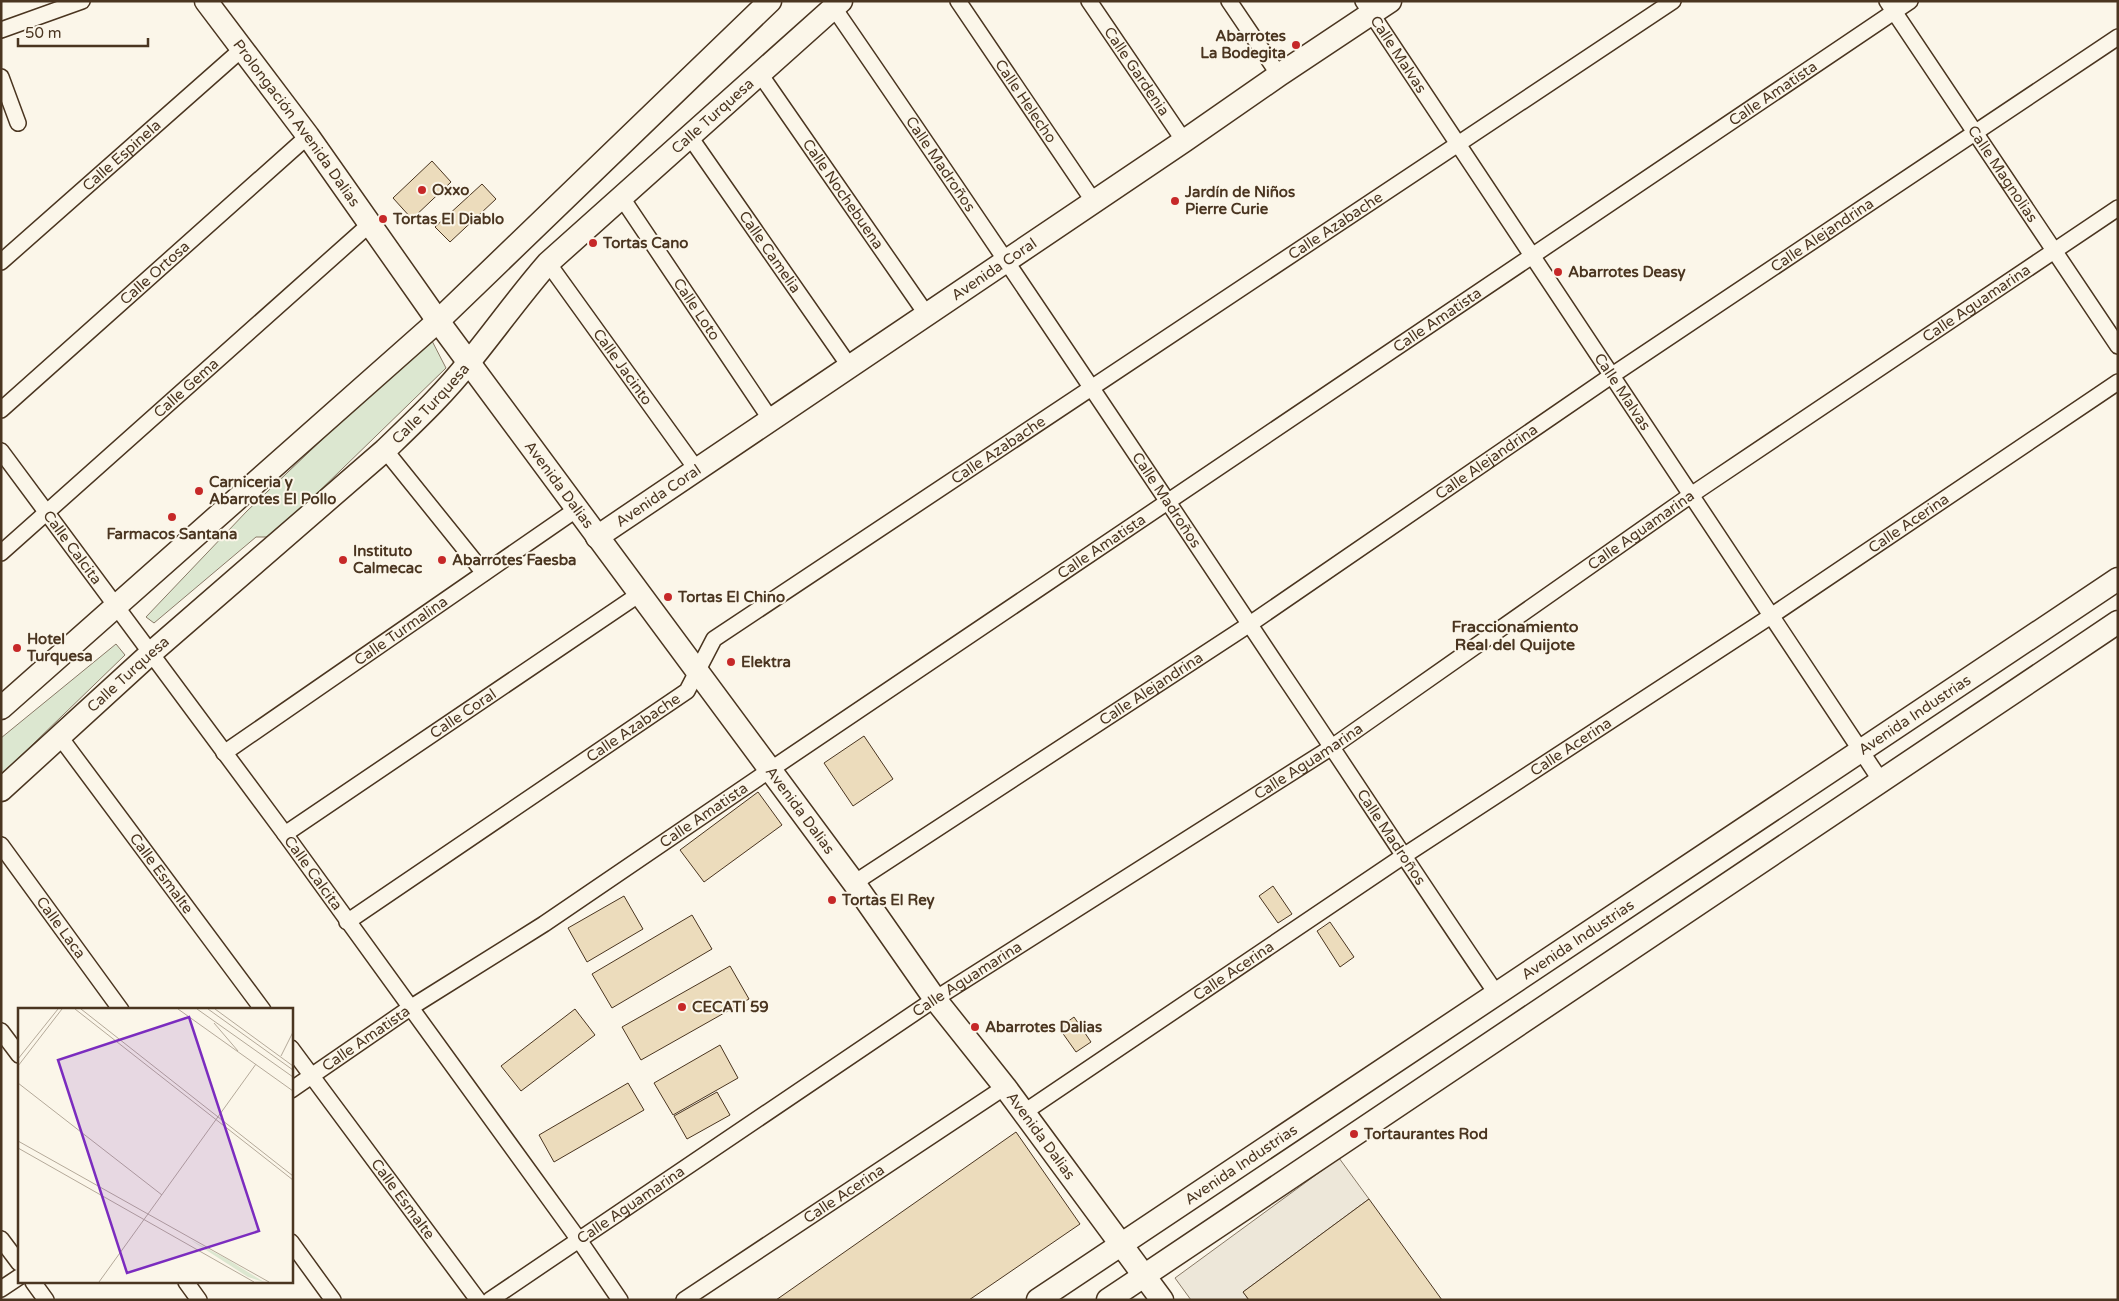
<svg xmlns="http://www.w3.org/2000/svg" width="2119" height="1301" font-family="'Varela Round',sans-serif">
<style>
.green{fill:#dce7d0;stroke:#887966}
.parking{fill:#ede7d9;stroke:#887966}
.building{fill:#ecdcbc;stroke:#4a3520}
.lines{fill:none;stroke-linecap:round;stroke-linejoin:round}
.street-casing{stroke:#4a3520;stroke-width:18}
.secondary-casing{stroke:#4a3520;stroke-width:25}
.street{stroke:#fbf6e9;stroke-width:15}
.secondary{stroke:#fbf6e9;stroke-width:22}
.poi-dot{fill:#c62828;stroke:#fbf6e9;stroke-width:2}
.labels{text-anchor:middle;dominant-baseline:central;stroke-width:4;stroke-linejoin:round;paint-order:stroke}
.poi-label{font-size:15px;font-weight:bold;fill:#4a3520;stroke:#fbf6e9;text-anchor:start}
.street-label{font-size:15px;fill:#4a3520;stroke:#fbf6e9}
.neighbourhood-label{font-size:16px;font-weight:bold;fill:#4a3520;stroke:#fbf6e9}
.inset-road{fill:none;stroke:#b4a999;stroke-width:1}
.view{fill:#7b2cbf;fill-opacity:0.15;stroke:#7b2cbf;stroke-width:2.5}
.inset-edge{fill:none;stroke:#4a3520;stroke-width:2.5}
</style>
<rect width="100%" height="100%" fill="#fbf6e9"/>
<path class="green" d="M430,337l16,31 -174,169h-16l-102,86 -8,-6 101,-106z
M116,644l9,11 -124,120v-37z"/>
<path class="parking" d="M1339,1158l30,41 -126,93 6,8h-58l-16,-22z"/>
<path class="building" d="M432,161l19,21 -39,37 -19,-21z
M482,184l14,15 -46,43 -15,-15z
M864,736l29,43 -40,27 -29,-43z
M758,792l24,33 -78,57 -24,-32z
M1273,886l19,28 -14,9 -19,-27z
M624,896l19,33 -56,33 -19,-34z
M692,915l20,34 -100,59 -20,-34z
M1330,922l24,35 -14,10 -23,-36z
M730,966l19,33 -108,61 -19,-33z
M575,1009l20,26 -74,56 -20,-25z
M1074,1017l17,25 -15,10 -17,-24z
M720,1045l18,33 -65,37 -19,-32z
M628,1083l16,27 -90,52 -15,-27z
M717,1092l13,23 -43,24 -13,-23z
M1016,1132l64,92 -111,76h-193z
M1369,1199l73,101h-193l-6,-8z"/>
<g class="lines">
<g class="street-casing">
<g id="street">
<path id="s1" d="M958,1l136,201"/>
<path id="s2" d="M1089,1l95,140"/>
<path d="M1229,1l50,74"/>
<path id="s3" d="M1363,1l518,780"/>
<path id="s4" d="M1887,1l231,345"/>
<path id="s5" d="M834,8c152,221 301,444 450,668 71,105 140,212 212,317"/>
<path d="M1,30l81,-29"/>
<path id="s6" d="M760,74l167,241"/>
<path d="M1,77l17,46"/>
<path id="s7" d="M690,137l160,230"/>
<path id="s8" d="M622,198l149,222"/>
<path id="s9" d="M1,262l241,-213"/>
<path id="s10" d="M548,263l149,207"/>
<path id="s11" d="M1,410l307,-274"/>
<path d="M385,450l99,123"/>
<path id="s12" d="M1,451l284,383 294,406 41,60"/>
<path id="s13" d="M1,553l369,-329"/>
<path id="s14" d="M60,737l203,273"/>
<path id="s15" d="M224,753l353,-244"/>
<path id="s16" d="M285,834l356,-241"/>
<path id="s17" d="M1,845l120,165"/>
<path id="s18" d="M854,883l396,-259 361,-248 507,-339"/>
<path id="s19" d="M347,922l340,-231 27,-52 959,-638"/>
<path d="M1,1031l18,24"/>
<path id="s20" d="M291,1048l187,252"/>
<path id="s21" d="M291,1090l119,-82 134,-84 226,-154 1140,-769"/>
<path id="s22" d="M1023,1113l379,-256 369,-241 347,-234"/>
<path d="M1,1239l18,24"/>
<path d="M291,1242l42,58"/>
<path d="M33,1282l13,18"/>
<path d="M186,1282l13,18"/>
<path d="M1,1289l18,-12"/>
<path id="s23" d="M490,1300l445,-301 397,-252 359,-252 427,-287"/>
<path id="s24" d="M684,1300l321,-213"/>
</g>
</g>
<g class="secondary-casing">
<g id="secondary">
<path id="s25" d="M206,1l102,135 130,185 416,562 81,116 70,88 157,213"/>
<path id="s26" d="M597,537l587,-396 95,-66 111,-74"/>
<path d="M1,708l437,-387 332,-320"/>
<path id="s27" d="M1,790l150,-137 234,-203c29,-28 59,-56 84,-88 27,-33 51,-67 79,-99l293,-262"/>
<path id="s28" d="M1038,1300l1080,-721"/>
<path d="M1108,1300l1010,-678"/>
</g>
</g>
<use href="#street" class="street"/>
<use href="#secondary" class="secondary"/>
</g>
<g class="poi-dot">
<circle cx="1296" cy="45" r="5"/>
<circle cx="422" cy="190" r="5"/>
<circle cx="1175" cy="201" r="5"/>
<circle cx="383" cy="219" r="5"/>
<circle cx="593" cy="243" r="5"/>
<circle cx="1558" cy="272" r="5"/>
<circle cx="199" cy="491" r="5"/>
<circle cx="172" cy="517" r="5"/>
<circle cx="343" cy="560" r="5"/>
<circle cx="442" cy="560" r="5"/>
<circle cx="668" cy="597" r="5"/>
<circle cx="17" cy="648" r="5"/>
<circle cx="731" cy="662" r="5"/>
<circle cx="832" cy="900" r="5"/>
<circle cx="682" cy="1007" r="5"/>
<circle cx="975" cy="1027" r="5"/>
<circle cx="1354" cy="1134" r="5"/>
</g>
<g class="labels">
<g class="poi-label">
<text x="1286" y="36" text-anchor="end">Abarrotes<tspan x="1286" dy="17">La Bodegita</tspan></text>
<text x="432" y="190">Oxxo</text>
<text x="1185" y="192">Jardín de Niños<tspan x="1185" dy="17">Pierre Curie</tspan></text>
<text x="393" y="219">Tortas El Diablo</text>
<text x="603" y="243">Tortas Cano</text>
<text x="1568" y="272">Abarrotes Deasy</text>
<text x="209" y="482">Carniceria y<tspan x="209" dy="17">Abarrotes El Pollo</tspan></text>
<text x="172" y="534" text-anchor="middle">Farmacos Santana</text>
<text x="353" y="551">Instituto<tspan x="353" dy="17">Calmecac</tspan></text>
<text x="452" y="560">Abarrotes Faesba</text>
<text x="678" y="597">Tortas El Chino</text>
<text x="27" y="639">Hotel<tspan x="27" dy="17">Turquesa</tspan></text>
<text x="741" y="662">Elektra</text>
<text x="842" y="900">Tortas El Rey</text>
<text x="692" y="1007">CECATI 59</text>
<text x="985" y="1027">Abarrotes Dalias</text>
<text x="1364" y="1134">Tortaurantes Rod</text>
</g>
<g class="street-label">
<text stroke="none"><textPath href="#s3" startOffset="64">Calle Malvas</textPath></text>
<text stroke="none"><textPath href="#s2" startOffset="85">Calle Gardenia</textPath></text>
<text stroke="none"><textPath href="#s21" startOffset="1786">Calle Amatista</textPath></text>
<text stroke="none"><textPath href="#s1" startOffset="121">Calle Helecho</textPath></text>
<text stroke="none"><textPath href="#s27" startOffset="982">Calle Turquesa</textPath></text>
<text stroke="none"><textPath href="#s25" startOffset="152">Prolongación Avenida Dalias</textPath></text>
<text stroke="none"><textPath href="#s9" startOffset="161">Calle Espinela</textPath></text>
<text stroke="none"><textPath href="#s5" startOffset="189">Calle Madroños</textPath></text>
<text stroke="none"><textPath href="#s4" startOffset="208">Calle Magnolias</textPath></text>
<text stroke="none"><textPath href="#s6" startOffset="146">Calle Nochebuena</textPath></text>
<text stroke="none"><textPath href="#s19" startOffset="1216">Calle Azabache</textPath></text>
<text stroke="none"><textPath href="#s18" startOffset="1165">Calle Alejandrina</textPath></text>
<text stroke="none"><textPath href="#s7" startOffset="140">Calle Camelia</textPath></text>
<text stroke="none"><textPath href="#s26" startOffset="479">Avenida Coral</textPath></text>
<text stroke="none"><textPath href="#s11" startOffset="206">Calle Ortosa</textPath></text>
<text stroke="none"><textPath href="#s23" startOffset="1790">Calle Aguamarina</textPath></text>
<text stroke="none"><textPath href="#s8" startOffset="134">Calle Loto</textPath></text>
<text stroke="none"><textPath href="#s21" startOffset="1381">Calle Amatista</textPath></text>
<text stroke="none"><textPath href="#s10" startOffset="128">Calle Jacinto</textPath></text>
<text stroke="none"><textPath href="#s13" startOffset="248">Calle Gema</textPath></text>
<text stroke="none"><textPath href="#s3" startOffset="469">Calle Malvas</textPath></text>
<text stroke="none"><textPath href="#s27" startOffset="578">Calle Turquesa</textPath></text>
<text stroke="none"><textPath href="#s19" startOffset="811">Calle Azabache</textPath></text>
<text stroke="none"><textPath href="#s18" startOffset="760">Calle Alejandrina</textPath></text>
<text stroke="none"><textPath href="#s25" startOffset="599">Avenida Dalias</textPath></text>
<text stroke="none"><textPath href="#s26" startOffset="74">Avenida Coral</textPath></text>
<text stroke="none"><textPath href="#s5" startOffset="594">Calle Madroños</textPath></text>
<text stroke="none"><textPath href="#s22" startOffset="1064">Calle Acerina</textPath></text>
<text stroke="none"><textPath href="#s23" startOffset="1385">Calle Aguamarina</textPath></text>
<text stroke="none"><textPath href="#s12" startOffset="120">Calle Calcita</textPath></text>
<text stroke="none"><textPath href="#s21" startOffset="976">Calle Amatista</textPath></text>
<text stroke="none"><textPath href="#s15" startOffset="215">Calle Turmalina</textPath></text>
<text stroke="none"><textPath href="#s27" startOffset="172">Calle Turquesa</textPath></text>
<text stroke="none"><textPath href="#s18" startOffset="355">Calle Alejandrina</textPath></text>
<text stroke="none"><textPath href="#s16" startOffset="215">Calle Coral</textPath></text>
<text stroke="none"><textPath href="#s28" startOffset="1054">Avenida Industrias</textPath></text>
<text stroke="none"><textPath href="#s19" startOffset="346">Calle Azabache</textPath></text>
<text stroke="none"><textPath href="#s22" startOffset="659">Calle Acerina</textPath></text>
<text stroke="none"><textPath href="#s23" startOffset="980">Calle Aguamarina</textPath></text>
<text stroke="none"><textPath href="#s25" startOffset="1004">Avenida Dalias</textPath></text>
<text stroke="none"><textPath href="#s21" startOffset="496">Calle Amatista</textPath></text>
<text stroke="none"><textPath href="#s5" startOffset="999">Calle Madroños</textPath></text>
<text stroke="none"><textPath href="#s14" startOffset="170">Calle Esmalte</textPath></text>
<text stroke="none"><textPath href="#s12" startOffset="525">Calle Calcita</textPath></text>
<text stroke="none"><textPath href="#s17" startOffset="102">Calle Laca</textPath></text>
<text stroke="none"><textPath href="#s28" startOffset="649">Avenida Industrias</textPath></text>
<text stroke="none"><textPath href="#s22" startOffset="254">Calle Acerina</textPath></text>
<text stroke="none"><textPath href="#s23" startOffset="575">Calle Aguamarina</textPath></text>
<text stroke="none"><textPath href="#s21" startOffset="91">Calle Amatista</textPath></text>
<text stroke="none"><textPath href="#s25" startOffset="1409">Avenida Dalias</textPath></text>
<text stroke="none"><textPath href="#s28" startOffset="244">Avenida Industrias</textPath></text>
<text stroke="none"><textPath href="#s24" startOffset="192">Calle Acerina</textPath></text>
<text stroke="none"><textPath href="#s20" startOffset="188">Calle Esmalte</textPath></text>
<text stroke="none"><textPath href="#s23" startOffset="170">Calle Aguamarina</textPath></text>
</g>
<g class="neighbourhood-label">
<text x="1515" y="627">Fraccionamiento<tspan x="1515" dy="18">Real del Quijote</tspan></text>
</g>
</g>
<g transform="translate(18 1008)">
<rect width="275" height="275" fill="#fbf6e9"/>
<path d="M171,231l38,20 37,23 -16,-5z" fill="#dce7d0"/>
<path class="inset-road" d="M57,1l218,171M63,1l212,167M160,1l115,82M179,1l96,68M190,1l85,61M197,1l78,57M196,15l24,28M263,48l12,-24M0,51l40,-50M0,58l44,-57M0,75l144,112M0,133l251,141M0,140l236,134M81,274l157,-218"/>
<path class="view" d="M171,9l70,214 -132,42 -69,-213z"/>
<rect width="275" height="275" class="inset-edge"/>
</g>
<rect width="2119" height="1301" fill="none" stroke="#4a3520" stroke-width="5"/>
<path d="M18 38v8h130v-8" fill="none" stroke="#4a3520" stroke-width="2.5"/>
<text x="25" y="38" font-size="15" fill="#4a3520" stroke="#fbf6e9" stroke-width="4" paint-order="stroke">50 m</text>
</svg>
